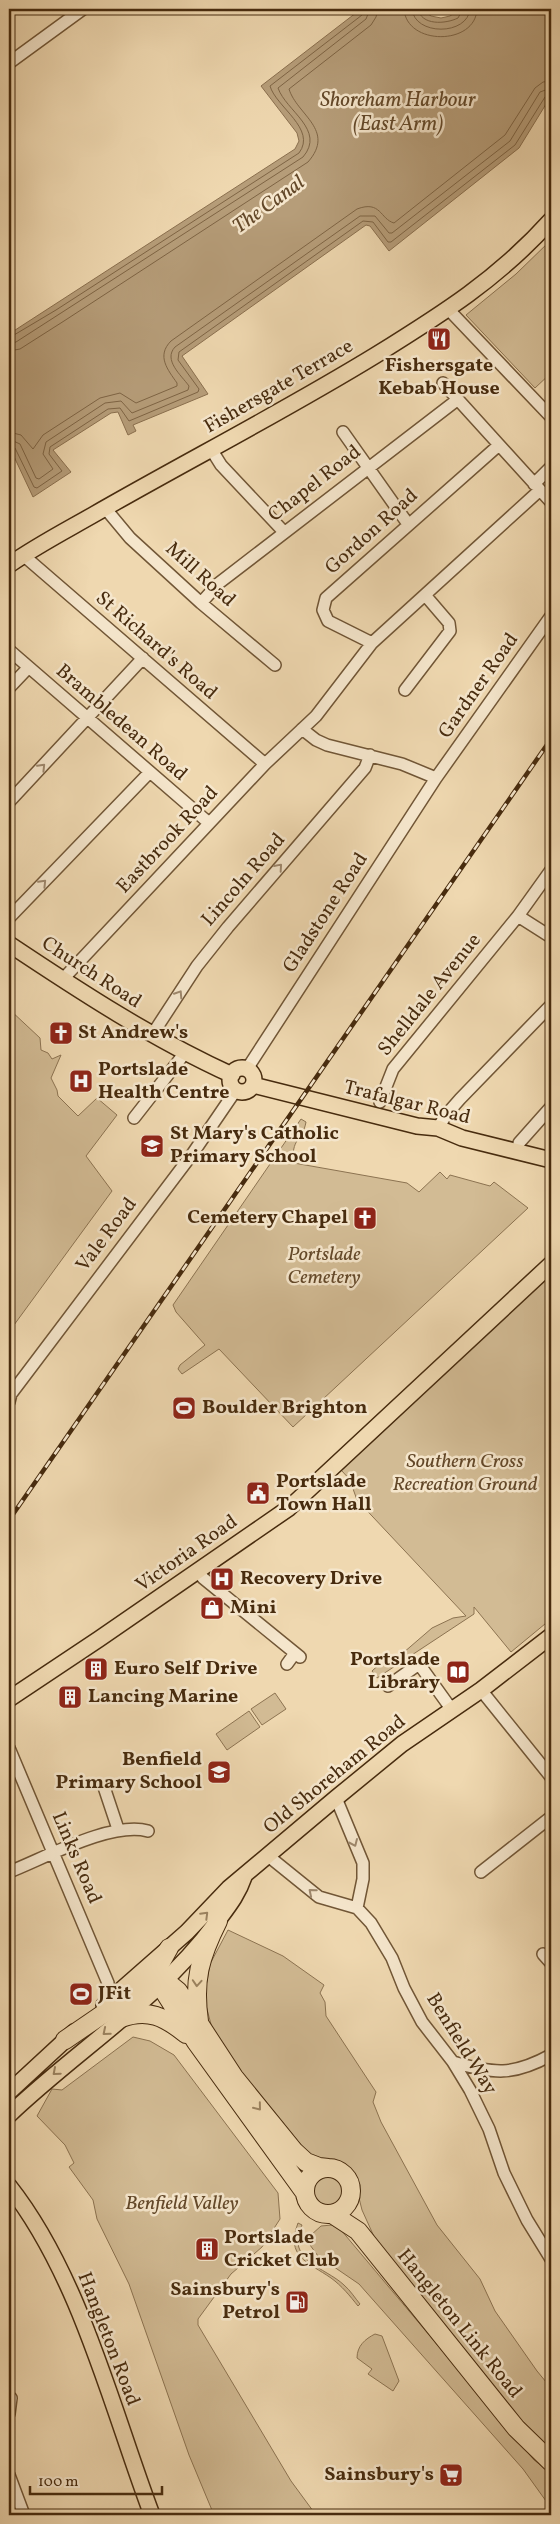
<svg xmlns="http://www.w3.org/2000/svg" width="560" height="2524" font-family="Vollkorn,serif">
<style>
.green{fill:#d2bb94;stroke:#8c7351}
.water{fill:#b69d79;stroke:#8a6f4e}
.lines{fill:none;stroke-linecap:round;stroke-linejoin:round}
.shore{stroke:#7e6444;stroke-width:1}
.minor-casing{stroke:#715636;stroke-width:14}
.major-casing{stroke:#472b0e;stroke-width:18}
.highway-casing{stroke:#472b0e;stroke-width:20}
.minor{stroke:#f5e6cc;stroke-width:11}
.major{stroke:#efd8b0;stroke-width:15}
.highway{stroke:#efd8b0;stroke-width:18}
.rail-casing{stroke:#472b0e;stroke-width:4.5}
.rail{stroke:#f5e6cc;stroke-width:2.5;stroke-dasharray:8;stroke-linecap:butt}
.oneway{stroke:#9e886d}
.oneway2{stroke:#9b825f}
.labels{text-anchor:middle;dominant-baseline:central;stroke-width:5;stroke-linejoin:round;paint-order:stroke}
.poi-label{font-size:20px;font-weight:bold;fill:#472b0e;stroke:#f5e6cc;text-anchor:start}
.street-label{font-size:20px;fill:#472b0e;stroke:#f5e6cc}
.park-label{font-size:20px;font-style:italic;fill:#634829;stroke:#f5e6cc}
.water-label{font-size:21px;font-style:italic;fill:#634829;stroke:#f5e6cc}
</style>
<rect width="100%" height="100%" fill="#efd8b0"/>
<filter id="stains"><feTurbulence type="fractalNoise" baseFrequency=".004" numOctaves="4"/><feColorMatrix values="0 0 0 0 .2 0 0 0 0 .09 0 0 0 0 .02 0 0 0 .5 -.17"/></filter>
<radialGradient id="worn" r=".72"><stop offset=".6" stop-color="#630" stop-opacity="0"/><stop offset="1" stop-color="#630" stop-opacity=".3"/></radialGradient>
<path class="green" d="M551,240v133l-16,15 -69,-73 50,-41z
M9,1009l31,29 1,12 7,3 4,6 9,-4 -10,23 6,12 1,6 20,20 19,-18 20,17 -31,41 26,35 -98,134 -5,-6z
M301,1119l5,3c-3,18 -16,17 -12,41l113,20 12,9 21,-20 7,7 3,-4 40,11 4,-4 34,26 -235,219 -74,-78 -37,25 -4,-5 2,-4 25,-20 -29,-33 -3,-7z
M551,1273v346l-40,33 -37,-45v7l-97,64 -5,-7 11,-10 20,-8 29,-25 21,-10 13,-2 -109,-116 -5,-14 2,-2 -13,-14z
M275,1693l11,16 -24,16 -11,-16z
M249,1711l11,16 -33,23 -11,-16z
M228,1930l55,26 41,29 -4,8 5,9 1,14 50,76 -3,10 8,20 56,103 43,54 15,32 42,60 14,17v68l-12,-10 -158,-194 -19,-42 -8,-32 -9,-9 -34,-12 -77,-94 -22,-35 -8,-30 6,-34z
M133,2037l17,4 24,14 104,138 2,26 -18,28 -31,27 -33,45v6l93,156 25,34h-102l-25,-60 -60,-171 -32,-65 -4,-19 -24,-33 5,-4 -9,-18 -28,-29 15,-27 10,1z
M309 2191a17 17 0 1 1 34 0a17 17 0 1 1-34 0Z
M298,2223l4,2c-17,36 23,42 42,60 6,5 11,13 16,19l-2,2c-8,-10 -16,-20 -27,-28 -23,-16 -46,-21 -33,-55z
M332,2225l9,5 193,230 17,13v35l-28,-39 -164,-185 -41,-28 -8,-11 1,-10 10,-9z
M375,2334l7,2 17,45 -6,10 -25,-17 4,-5 -15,-11c0,-12 8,-19 18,-24z"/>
<path class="water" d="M361,9h60l10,7 10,2 9,-2 10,-7h91v87l-32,52 -130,103 -19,-25 -4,-1 -184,131 26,38 -75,31 3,6 -8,4 -10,-23 -7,1 -58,37 18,22 -38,25 -24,-51v-112l286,-185 4,-8 -2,-8 -36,-47z"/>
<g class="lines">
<path class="shore" d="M404,9c2,37 72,37 73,0
M412,9c2,27 56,27 58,0
M418,9c3,17 28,15 40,9l5,-9
M9,338l47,-28 243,-157c18,-24 -23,-46 -29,-67l92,-71 2,-6
M9,344l7,-2 287,-185c23,-27 -17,-46 -25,-69l88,-69 4,-10
M9,351l11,-2 44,-28 244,-159c28,-32 -11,-47 -19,-73l82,-64 5,-8 2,-8
M9,432l12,3 12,14 10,-14 57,-37 20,-5 16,10 41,-17v-3c-9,-13 -21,-27 -6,-42l186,-132c24,-9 23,10 37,14l111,-88 30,-47 8,-6 8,-1
M9,439l11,5 16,34 3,1 14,-10 -10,-15 3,-12 59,-39 16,-2 11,12 56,-23 1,-4c-8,-11 -26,-26 -14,-39l185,-131h15l14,17h3l118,-92 30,-49 11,-4
M9,446l6,2 19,39 3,1 25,-17 -13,-17 1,-7 58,-38 12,-1 9,13 69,-29 1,-3 -21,-29 1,-8 184,-131 10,1 15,20h3l124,-97 30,-48 6,-3"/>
<g class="minor-casing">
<path id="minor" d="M9,63l74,-54
M449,310l102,107
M443,383l108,119
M343,432l65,92
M211,449l10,16 63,67
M534,484l17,-17
M105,508l25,30 71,65 74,62
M23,555l242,209
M201,603l18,-20 238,-183
M372,643l-44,-22 -5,-11 3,-12 173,-153
M9,650l200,173
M9,688l19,-20
M405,690l45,-59 -1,-8 -24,-28
M302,729l14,11 11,5 75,19 34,14
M9,802l134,-144
M551,870l-33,46 33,21
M9,918l140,-145
M63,979l202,-215 51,-48 56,-73 168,-153
M152,1035l45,-69 31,-39 137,-159 5,-13
M247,1069l189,-291 115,-162
M380,1102l13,-33 125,-153
M134,1118l50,-64
M438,1128l8,-13 14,-16 91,-94
M519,1143l32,-36
M9,1402l2,-8 182,-241 43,-63
M197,1570l6,8 97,79
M287,1664l8,-11
M388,1686l31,-22 33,46
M481,1690l70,87
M9,1748l99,235
M104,1787l14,42
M336,1798l27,65v16l-6,29
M267,1855l52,42 38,11 14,15 21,35 12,30 18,34 31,40 17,28 19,39 15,44 23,47 24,39
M9,1872c36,-14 102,-51 139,-41
M481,1872l70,-55
M543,1954l8,9
M453,2062c41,12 60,14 98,-7
M9,2414l2,-16
M9,2475l15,40"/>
</g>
<g class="major-casing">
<path id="major" d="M9,565c27,-19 56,-34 84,-50 94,-54 190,-103 283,-160 66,-41 122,-76 175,-135
M9,944c72,48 144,95 223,131
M230 1080a12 12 0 1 1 24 0a12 12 0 1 1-24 0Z
M253,1085l164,41 21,2 24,10 89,22
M9,1699l90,-60 190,-131 262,-244
M104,2005l83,-73 42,-44 107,-90 66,-54 79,-54 70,-54
M9,2092l65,-60
M9,2115c68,-65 151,-116 207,-192 11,-15 22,-28 28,-46
M9,2186c71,90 103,223 143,329"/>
</g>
<g class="highway-casing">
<path id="highway" d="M169,1948l-10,18 -1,16 38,60 109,151
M121,2018c27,-10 44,-1 65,16
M199,2021c-6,-41 1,-64 19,-100
M65,2040l60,-41 25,-21h12l16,13 56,86 60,74 12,11 13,5 9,1
M305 2191a23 23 0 1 1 46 0a23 23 0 1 1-46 0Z
M332,2214l26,17 158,197 35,34"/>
</g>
<use href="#minor" class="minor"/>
<use href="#major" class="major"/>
<use href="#highway" class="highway"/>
<g class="rail-casing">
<path id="rail" d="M9,1520l542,-781"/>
</g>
<use href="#rail" class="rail"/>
</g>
<defs><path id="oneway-chevron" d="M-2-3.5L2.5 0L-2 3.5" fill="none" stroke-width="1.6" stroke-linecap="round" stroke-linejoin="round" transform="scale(1.25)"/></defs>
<g class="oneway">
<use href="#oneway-chevron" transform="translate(42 767) rotate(-46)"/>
<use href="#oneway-chevron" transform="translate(279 867) rotate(-49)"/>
<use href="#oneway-chevron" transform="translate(43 883) rotate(-46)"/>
<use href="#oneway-chevron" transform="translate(179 994) rotate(-57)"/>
<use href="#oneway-chevron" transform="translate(354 1843) rotate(66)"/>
<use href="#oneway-chevron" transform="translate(312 1892) rotate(-140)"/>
</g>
<g class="oneway2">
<use href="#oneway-chevron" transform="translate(205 1915) rotate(-45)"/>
<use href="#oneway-chevron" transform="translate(197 1983) rotate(94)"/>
<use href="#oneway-chevron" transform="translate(106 2032) rotate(140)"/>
<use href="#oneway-chevron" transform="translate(56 2072) rotate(139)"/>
<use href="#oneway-chevron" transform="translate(258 2107) rotate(51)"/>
</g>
<defs>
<g id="restaurant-square" transform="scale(1.25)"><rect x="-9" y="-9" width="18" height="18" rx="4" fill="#8f2418" stroke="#f5e6cc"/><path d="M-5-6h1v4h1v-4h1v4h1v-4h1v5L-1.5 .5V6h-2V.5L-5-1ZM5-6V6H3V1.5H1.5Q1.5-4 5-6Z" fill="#fff"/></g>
<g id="church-square" transform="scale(1.25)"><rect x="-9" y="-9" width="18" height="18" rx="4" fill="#8f2418" stroke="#f5e6cc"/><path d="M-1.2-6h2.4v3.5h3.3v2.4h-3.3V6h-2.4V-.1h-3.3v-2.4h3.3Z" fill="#fff"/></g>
<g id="hospital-square" transform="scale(1.25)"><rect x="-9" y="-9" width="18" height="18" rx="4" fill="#8f2418" stroke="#f5e6cc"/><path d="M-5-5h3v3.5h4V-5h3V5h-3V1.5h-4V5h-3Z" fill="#fff"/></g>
<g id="school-square" transform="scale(1.25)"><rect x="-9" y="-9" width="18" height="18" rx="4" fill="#8f2418" stroke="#f5e6cc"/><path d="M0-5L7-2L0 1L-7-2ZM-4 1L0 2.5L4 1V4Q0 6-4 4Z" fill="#fff"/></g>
<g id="stadium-square" transform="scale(1.25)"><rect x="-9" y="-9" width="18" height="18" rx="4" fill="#8f2418" stroke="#f5e6cc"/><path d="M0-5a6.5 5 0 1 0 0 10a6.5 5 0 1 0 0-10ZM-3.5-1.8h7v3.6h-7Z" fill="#fff"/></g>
<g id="civic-square" transform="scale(1.25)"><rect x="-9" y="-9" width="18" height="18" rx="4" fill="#8f2418" stroke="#f5e6cc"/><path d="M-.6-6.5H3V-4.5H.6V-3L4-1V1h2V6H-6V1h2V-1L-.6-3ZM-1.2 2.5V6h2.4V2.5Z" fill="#fff"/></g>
<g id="shop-square" transform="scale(1.25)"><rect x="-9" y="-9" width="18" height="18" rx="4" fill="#8f2418" stroke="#f5e6cc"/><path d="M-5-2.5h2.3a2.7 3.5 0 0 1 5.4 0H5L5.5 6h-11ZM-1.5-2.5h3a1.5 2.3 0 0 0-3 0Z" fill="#fff"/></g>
<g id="building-square" transform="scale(1.25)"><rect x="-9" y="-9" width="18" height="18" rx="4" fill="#8f2418" stroke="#f5e6cc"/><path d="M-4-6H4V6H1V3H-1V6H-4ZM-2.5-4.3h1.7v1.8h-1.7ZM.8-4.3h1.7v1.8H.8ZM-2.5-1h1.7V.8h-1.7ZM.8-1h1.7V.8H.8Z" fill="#fff"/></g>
<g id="library-square" transform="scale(1.25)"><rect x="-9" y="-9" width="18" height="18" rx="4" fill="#8f2418" stroke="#f5e6cc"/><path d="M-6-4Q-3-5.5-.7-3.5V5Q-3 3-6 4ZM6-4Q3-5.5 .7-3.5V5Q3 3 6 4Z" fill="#fff"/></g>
<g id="fuel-square" transform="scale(1.25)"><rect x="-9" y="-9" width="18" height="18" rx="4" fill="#8f2418" stroke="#f5e6cc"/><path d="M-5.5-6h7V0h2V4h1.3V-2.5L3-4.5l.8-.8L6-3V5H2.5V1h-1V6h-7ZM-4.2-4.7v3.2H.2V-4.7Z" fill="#fff"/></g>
<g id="supermarket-square" transform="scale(1.25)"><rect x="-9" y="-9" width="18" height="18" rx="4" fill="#8f2418" stroke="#f5e6cc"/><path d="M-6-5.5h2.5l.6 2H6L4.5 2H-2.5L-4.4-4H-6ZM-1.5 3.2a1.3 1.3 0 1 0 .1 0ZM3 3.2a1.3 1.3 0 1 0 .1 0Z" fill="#fff"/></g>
</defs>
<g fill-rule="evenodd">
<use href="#restaurant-square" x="439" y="339"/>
<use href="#church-square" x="61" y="1033"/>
<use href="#hospital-square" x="81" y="1081"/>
<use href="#school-square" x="152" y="1146"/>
<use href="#church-square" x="365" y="1218"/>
<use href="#stadium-square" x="184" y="1408"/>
<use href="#civic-square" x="258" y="1493"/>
<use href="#hospital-square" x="222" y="1579"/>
<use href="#shop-square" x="212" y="1608"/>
<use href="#building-square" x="96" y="1669"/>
<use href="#library-square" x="458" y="1672"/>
<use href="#building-square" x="70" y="1697"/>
<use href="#school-square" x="219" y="1772"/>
<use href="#stadium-square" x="81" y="1994"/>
<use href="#building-square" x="207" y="2249"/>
<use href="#fuel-square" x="297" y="2302"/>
<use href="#supermarket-square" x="451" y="2475"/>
</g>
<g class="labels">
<g class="poi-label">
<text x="439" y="366" text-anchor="middle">Fishersgate<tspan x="439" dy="23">Kebab House</tspan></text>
<text x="78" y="1033">St Andrew's</text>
<text x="98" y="1070">Portslade<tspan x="98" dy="23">Health Centre</tspan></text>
<text x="170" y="1134">St Mary's Catholic<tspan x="170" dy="23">Primary School</tspan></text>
<text x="348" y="1218" text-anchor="end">Cemetery Chapel</text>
<text x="202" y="1408">Boulder Brighton</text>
<text x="276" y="1482">Portslade<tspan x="276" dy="23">Town Hall</tspan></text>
<text x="240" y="1579">Recovery Drive</text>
<text x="230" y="1608">Mini</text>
<text x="440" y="1660" text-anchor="end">Portslade<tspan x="440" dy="23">Library</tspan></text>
<text x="114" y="1669">Euro Self Drive</text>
<text x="88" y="1697">Lancing Marine</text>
<text x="202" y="1760" text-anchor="end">Benfield<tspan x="202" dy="23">Primary School</tspan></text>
<text x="98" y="1994">JFit</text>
<text x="224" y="2238">Portslade<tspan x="224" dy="23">Cricket Club</tspan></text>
<text x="280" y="2290" text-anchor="end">Sainsbury's<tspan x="280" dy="23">Petrol</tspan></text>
<text x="434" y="2475" text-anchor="end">Sainsbury's</text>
</g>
<g class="street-label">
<text transform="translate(279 387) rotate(-30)">Fishersgate Terrace</text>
<text transform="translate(315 484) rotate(-38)">Chapel Road</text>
<text transform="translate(372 532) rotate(-42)">Gordon Road</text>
<text transform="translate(200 575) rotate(42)">Mill Road</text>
<text transform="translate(156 646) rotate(41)">St Richard's Road</text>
<text transform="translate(479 686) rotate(-55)">Gardner Road</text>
<text transform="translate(121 723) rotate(41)">Brambledean Road</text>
<text transform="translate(168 840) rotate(-47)">Eastbrook Road</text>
<text transform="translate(244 880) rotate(-49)">Lincoln Road</text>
<text transform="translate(326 913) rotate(-57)">Gladstone Road</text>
<text transform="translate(91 973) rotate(33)">Church Road</text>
<text transform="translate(430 995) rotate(-51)">Shelldale Avenue</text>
<text transform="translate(407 1103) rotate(14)">Trafalgar Road</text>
<text transform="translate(107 1235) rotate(-53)">Vale Road</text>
<text transform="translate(187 1554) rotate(-35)">Victoria Road</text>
<text transform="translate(335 1775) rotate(-39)">Old Shoreham Road</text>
<text transform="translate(76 1858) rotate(67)">Links Road</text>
<text transform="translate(461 2044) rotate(58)">Benfield Way</text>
<text transform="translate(459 2324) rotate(51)">Hangleton Link Road</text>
<text transform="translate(108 2339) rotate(69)">Hangleton Road</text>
</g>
<g class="park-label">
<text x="324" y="1255">Portslade<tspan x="324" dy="23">Cemetery</tspan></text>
<text x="465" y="1462">Southern Cross<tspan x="465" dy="23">Recreation Ground</tspan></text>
<text x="182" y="2204">Benfield Valley</text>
</g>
<g class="water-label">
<text x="398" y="100">Shoreham Harbour<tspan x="398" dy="24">(East Arm)</tspan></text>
<text transform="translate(269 205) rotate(-36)">The Canal</text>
</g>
</g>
<rect width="560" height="2524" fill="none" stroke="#efd8b0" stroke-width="30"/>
<rect x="10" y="10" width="540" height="2504" fill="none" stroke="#472b0e" stroke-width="2.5"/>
<rect x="15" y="15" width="530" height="2494" fill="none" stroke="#472b0e"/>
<path d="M30 2486v8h132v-8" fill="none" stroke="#472b0e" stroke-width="2.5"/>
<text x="38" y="2486" font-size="15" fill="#472b0e" stroke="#f5e6cc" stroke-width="4" paint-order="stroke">100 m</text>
<rect width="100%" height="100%" filter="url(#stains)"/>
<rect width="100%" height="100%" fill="url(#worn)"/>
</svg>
